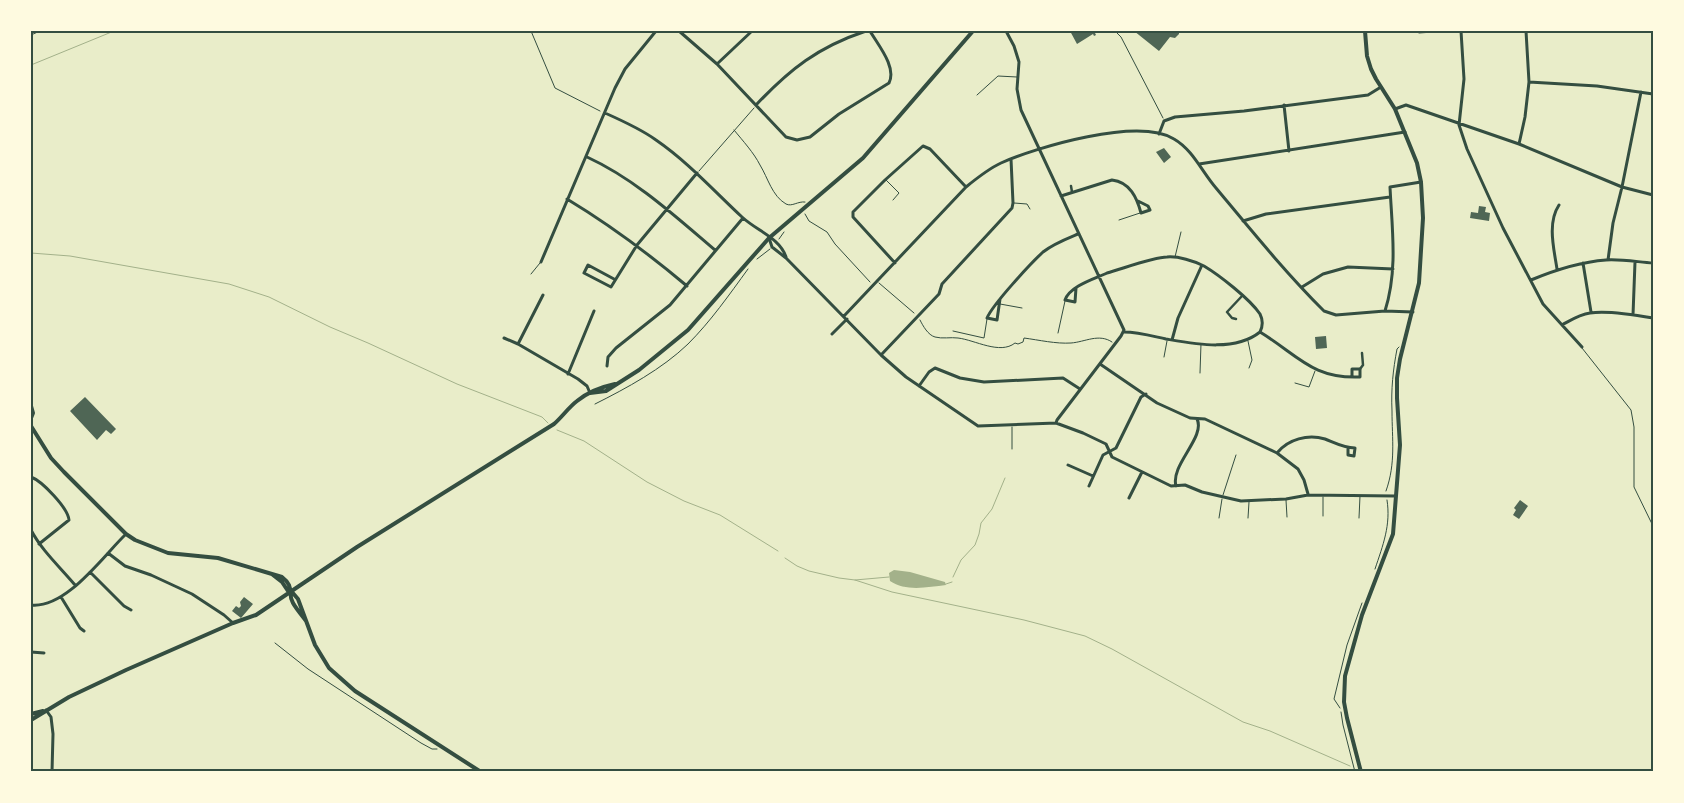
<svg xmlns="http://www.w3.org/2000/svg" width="1684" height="803" font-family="'Nunito Sans',sans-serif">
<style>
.water{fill:#a3b18a}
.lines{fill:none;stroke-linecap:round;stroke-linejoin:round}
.stream{stroke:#a3b18a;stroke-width:1}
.building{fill:#4f6655}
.path{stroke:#344e41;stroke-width:1}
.service{stroke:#344e41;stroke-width:1}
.pedestrian{stroke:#344e41;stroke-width:2.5}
.minor{stroke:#344e41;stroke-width:3}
.tertiary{stroke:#344e41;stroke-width:4}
.neatline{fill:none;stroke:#344e41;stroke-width:2}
</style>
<rect width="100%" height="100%" fill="#e9edc9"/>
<path class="water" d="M894,570l16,2 35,10 1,3c-18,2 -40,7 -56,-4l-1,-8z"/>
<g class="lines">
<path class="stream" d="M31,65l83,-34
M31,253l39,3 159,28 40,13 61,30 38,16 89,41 85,33 6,6
M557,430l27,11 63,41 37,19 36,14 58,36
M785,558l12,8 12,5 30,7 16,2 37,12 132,28 61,16 27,13 131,73 27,9 80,35
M953,577l8,-17 14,-15 4,-11 2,-11 11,-14 13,-31
M855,580l34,-3
M946,584l6,-2"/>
</g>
<path class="building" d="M1070,31h29l-4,2 1,2 -2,1 -1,-2 -16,10z
M1134,31h45v3l-4,4 -5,-1 -11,14z
M1164,148l7,9 -7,6 -8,-11z
M1479,206l7,1 -1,5 5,1 -1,8 -19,-3 1,-6 7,1z
M1326,336l1,12 -11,1 -1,-12z
M85,397l31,32 -5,5 -5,-4 -9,10 -27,-29z
M1520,500l8,6 -9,13 -6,-4 3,-5 -2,-2z
M244,597l9,7 -12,14 -9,-7 4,-5 3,2 2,-2 -1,-4z"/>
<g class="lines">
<path class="path" d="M531,31l24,57 45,23
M1115,31l6,6 42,81
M31,35l9,-4
M734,130c9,11 20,23 26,35 8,13 12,31 26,39 6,3 12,-3 19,-2
M699,171l55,-63
M805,214l4,7 18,11 8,12 35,38
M779,239l5,-7
M757,259l13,-10
M879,283l35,30
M920,320c3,6 8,15 15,17 7,2 16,0 23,1 17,2 42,17 57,5l3,1 5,-2 1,-4c15,2 32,6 47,5 14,-1 28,-10 41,-1
M595,404c32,-16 67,-35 93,-60 23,-23 41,-49 60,-75
M1386,491c10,-28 6,-52 6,-80 -1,-22 1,-41 5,-62l2,-2
M1375,569c8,-24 16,-44 12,-69
M275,643l33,26 113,74 11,6h5
M1340,708l-6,-9 13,-54 15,-42
M1341,712l2,13 12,47"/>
<path class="service" d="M1419,33l29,-2
M977,95l21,-19 19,1
M886,180l13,13 -6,7
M1014,203l13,1 3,5
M1119,220l21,-7
M1175,257l6,-25
M531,274l9,-11
M1000,304l22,4
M953,331l31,7 3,-19
M1058,333l7,-32
M1248,341l4,19 -3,8
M1582,348l49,62 3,17v60l19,39
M1164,357l3,-16
M1200,373l1,-29
M1295,383l14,4 6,-16
M1012,427v22
M1223,495l13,-40
M1323,497v19
M1286,500l1,17
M1219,518l3,-19
M1248,518l1,-16
M1359,518l1,-22"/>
<path class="pedestrian" d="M1071,186l1,6
M1236,319l-4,-1 -5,-6 15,-16
M1360,369l3,-4 -1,-12"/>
<path class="minor" d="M679,31l38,33 69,73 11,3 13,-3 29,-23 50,-31c8,-16 -11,-38 -19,-52
M1006,31l8,15 5,16 -2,27 4,21 103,220 -3,6 -64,84 -1,3
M1461,31l3,48 -5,46 8,24 36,79 40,76 39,43
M717,64l35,-33
M1529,82l68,4 56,8
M756,105c34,-36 62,-58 110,-74
M1284,105l5,46
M1395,109l11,-4 113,39 103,43 31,8
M605,113c18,8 36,16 51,27 32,22 58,51 86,77 15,14 38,21 44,40
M1159,134l5,-13 11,-4 69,-6 124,-16 13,-8
M1519,144l6,-27 4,-35 -3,-51
M587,157c48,22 88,59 128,93
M1199,164l206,-32
M1061,196l51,-16c18,2 25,18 29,33l9,-3 -2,-4 -10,-5
M567,199c43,26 82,55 120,87
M1243,221l23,-7 124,-17
M769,238l3,9 14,11 95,97 25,22 72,49 78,-3 27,10 23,11 6,13 59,29 14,-1 17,7 39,9 45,-2 22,-4 87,1
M1608,260l5,-37 9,-36 19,-95
M541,262l74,-174 10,-19 31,-38
M895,263l-42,-46v-5l32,-32 38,-34 7,3 36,38
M1583,263l8,49
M1557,269c-3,-20 -10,-46 2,-64
M614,279l-26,-14 -4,8 27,14 26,-42 60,-72
M1531,280c24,-10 48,-18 75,-20 15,-1 32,2 47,3
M1302,287l21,-13 25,-7 45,2
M1076,288l-1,14 -10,-2c5,-14 29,-21 42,-27 15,-4 46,-16 60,-16 11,-1 27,4 37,9 15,9 46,33 56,48 3,6 3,12 0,18
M1000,299l-3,21 -10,-2c6,-14 44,-55 56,-66 10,-8 23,-13 35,-18
M1385,311c13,-41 7,-82 5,-124l31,-5
M1633,315l2,-53
M844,316l122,-129c11,-9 22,-18 35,-24 36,-16 137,-46 173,-24 19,11 28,33 42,49 35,42 69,84 108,123l12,4 49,-4 28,1
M1562,325c9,-5 18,-11 28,-12 17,-3 46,2 63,5
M1124,332c14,0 28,4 42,7 29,5 69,13 94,-7
M1260,332c38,23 52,47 100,45v-8h-8v8
M832,334l15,-15
M504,338l14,6 60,35 9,7 3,7
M1172,340l6,-22 24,-53
M518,344l25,-49
M881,355l58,-61 3,-10 70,-76 1,-5 -2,-44
M1100,364l57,39 33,15 15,1 72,34 21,16 6,11 4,14
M607,366l1,-9 8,-9 54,-43 73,-87
M568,374l26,-63
M919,386l10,-14 6,-4 25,10 24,4 79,-4 17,11
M1277,453c11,-14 31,-19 48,-14 10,4 19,9 30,9l-1,8 -6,-1v-7
M1068,465l25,11
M31,477c11,4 37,31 38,43l-30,24
M1089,486l14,-31 13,-7 25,-51 5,-3
M1176,486c-6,-21 30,-49 21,-67
M1129,498l13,-26
M31,530c11,21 29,37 44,55
M108,553l17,13 26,9 41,19 32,21 9,8
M90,572l34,34 7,4
M61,597l19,31 4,3
M31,605c35,4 72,-49 95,-71
M31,652l13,1
M46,710l5,7 2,17 -1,38"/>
<path class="tertiary" d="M590,393l16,-2 33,-21 49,-40 81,-92 94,-80 110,-127
M31,406l2,7 -2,5
M31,426l20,32 13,14 62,62 9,6 33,13 50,5 64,19c13,10 5,15 11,26 4,7 9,12 13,18
M273,575l9,7 6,9 4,1 6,7 17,46 14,23 26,23 126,81
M31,714l12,-3
M31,720l38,-23 57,-27 107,-47 23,-8 101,-68 197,-123c8,-7 15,-17 23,-23 11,-9 24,-14 38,-17
M1361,772l-14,-54 -3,-16 1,-26 17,-61 31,-81 7,-89 -3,-47v-20l3,-19 19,-76 4,-65 -2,-36 -4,-19 -22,-54 -19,-30 -5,-10 -4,-13 -2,-25"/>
</g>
<rect width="1684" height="803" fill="none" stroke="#fefae0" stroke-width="65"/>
<rect x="32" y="32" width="1620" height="738" class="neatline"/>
</svg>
